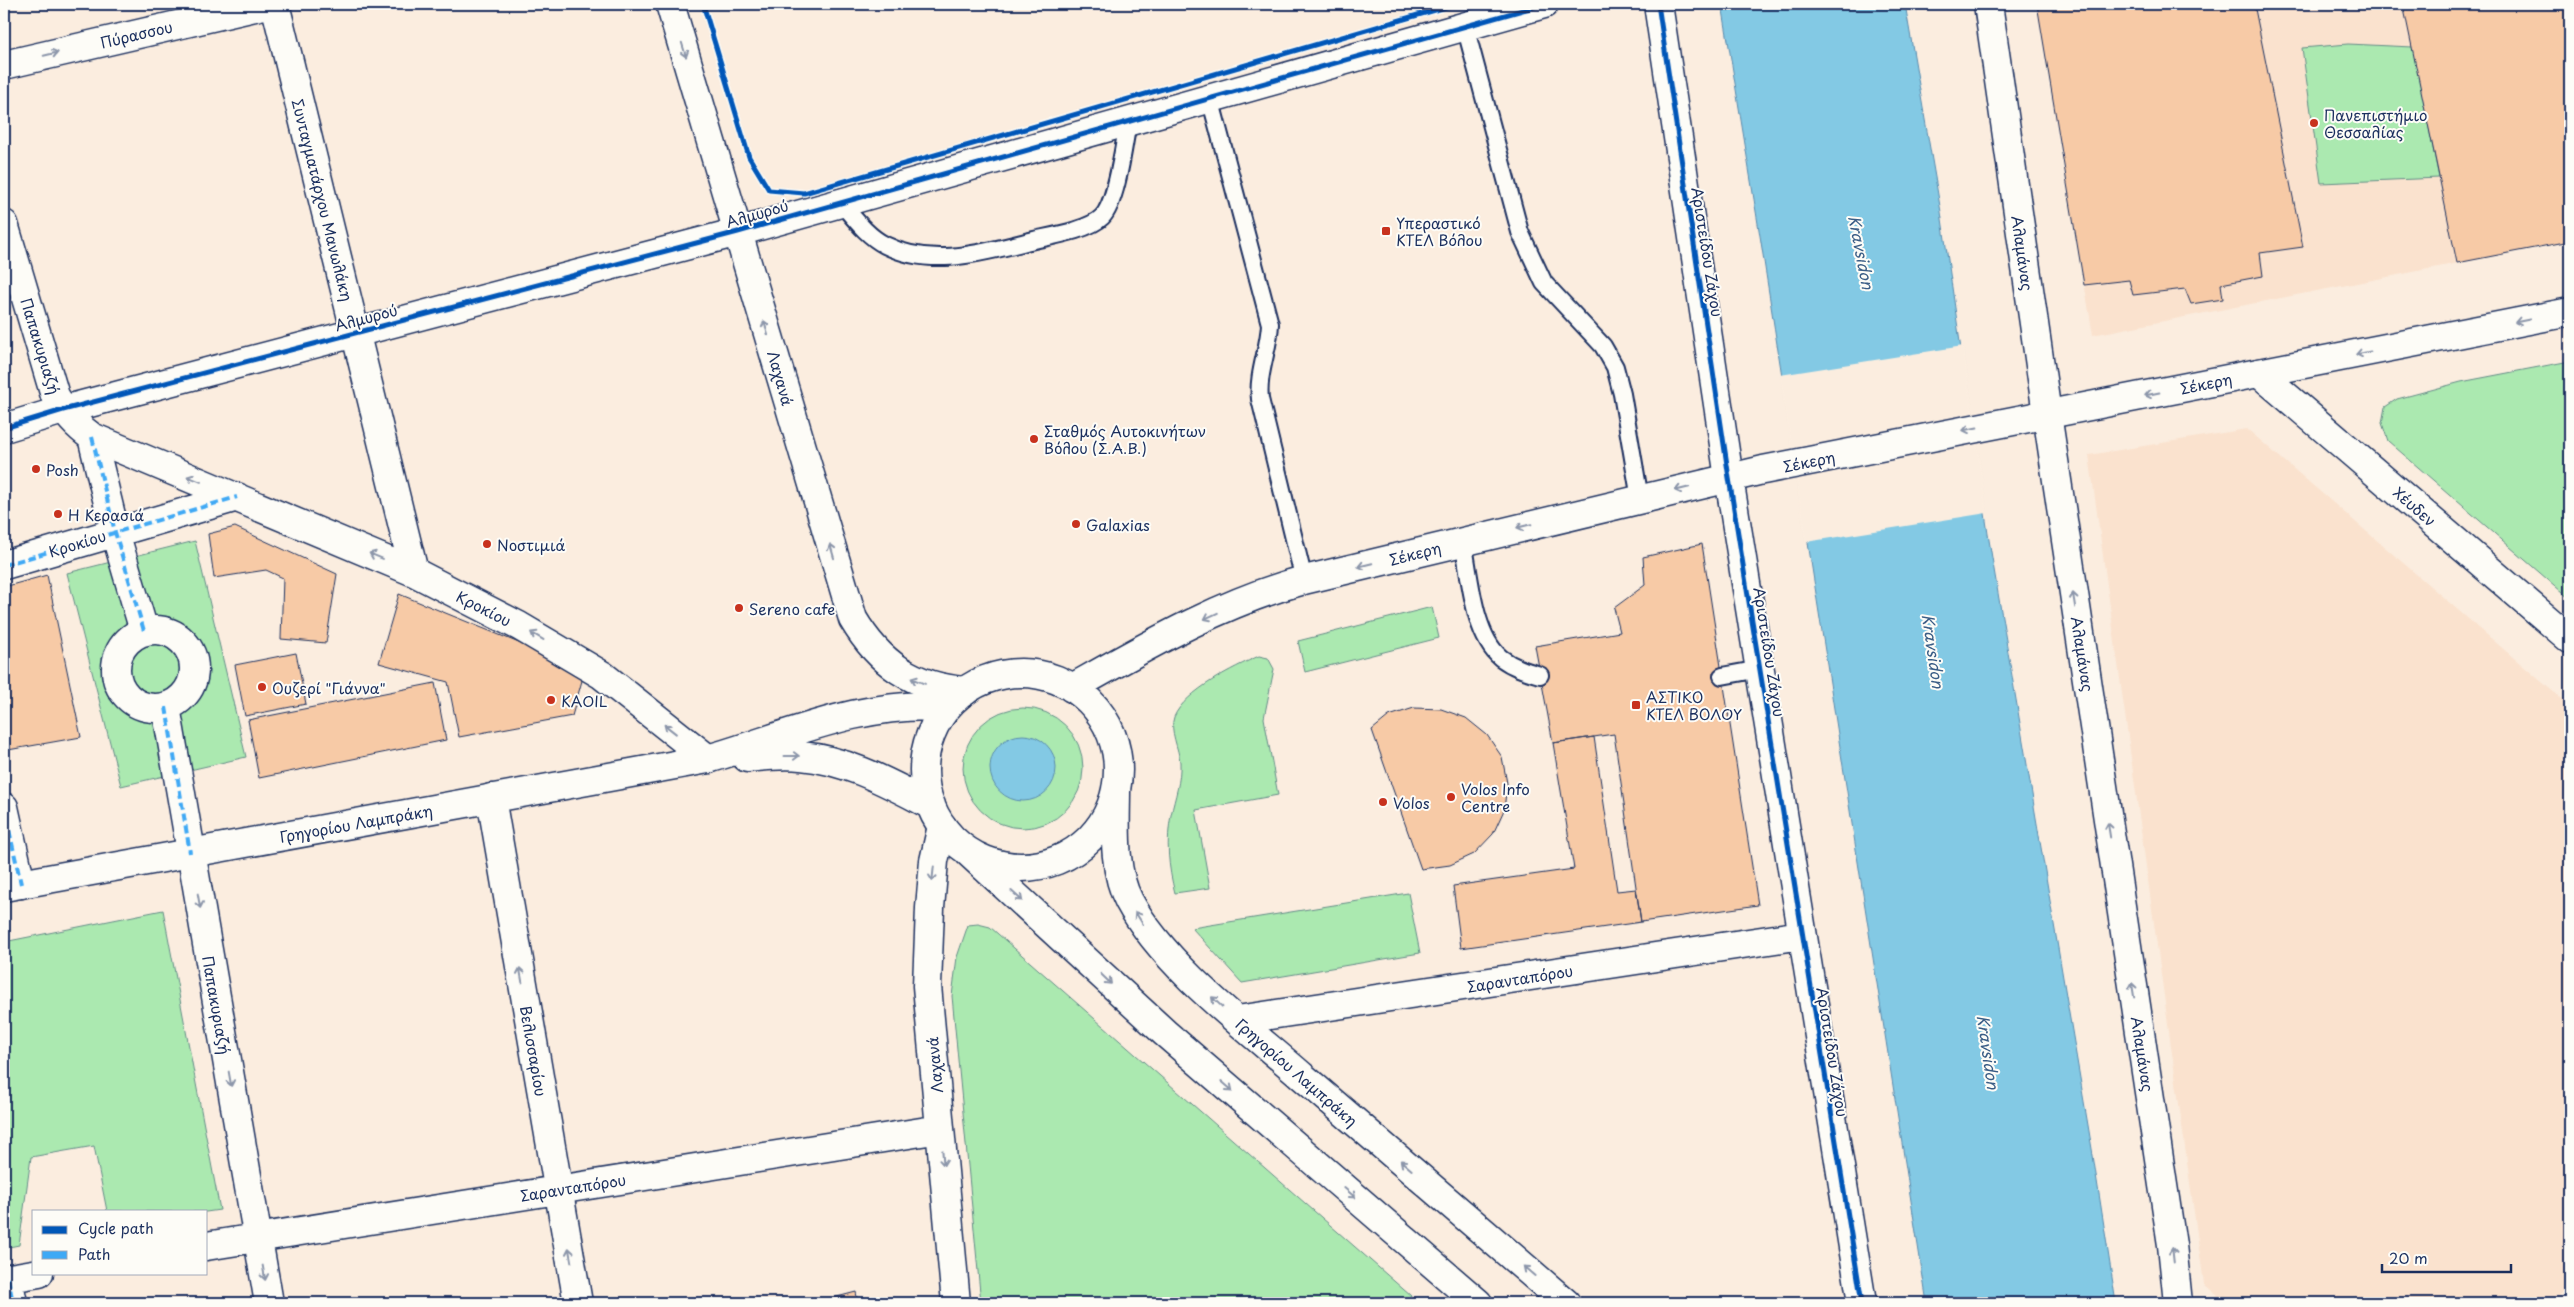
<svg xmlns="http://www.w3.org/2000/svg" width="2574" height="1307" font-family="'Playpen Sans',sans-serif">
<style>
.built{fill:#fae2ce}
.green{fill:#abe9b0;stroke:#638c87}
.water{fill:#83c9e4;stroke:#598bae}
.pier{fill:#fbeddf}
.building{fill:#f7caa6;stroke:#1b2f5e}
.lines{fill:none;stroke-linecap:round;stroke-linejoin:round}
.lane-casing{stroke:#1b2f5e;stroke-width:20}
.street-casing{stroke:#1b2f5e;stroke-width:31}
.secondary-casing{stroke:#1b2f5e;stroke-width:31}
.lane{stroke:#fdfcf7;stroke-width:16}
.street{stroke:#fdfcf7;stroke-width:28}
.secondary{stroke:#fdfcf7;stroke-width:28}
.quiet{stroke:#3fa9f5;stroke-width:4;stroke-dasharray:8 4;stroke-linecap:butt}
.cycleway-casing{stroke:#fdfcf7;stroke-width:8}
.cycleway{stroke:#0057b8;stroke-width:5}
.oneway{stroke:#8c96aa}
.poi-dot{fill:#c8321e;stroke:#fdfcf7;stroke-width:2}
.labels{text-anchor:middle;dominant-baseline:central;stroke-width:4;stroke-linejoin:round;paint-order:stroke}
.street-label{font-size:15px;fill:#1b2f5e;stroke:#fdfcf7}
.poi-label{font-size:15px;fill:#1b2f5e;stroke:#fdfcf7;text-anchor:start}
.water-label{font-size:16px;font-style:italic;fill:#3a5d86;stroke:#fdfcf7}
</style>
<rect width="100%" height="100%" fill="#fbeddf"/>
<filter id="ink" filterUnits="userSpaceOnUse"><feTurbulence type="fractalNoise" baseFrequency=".02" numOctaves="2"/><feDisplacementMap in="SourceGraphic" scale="10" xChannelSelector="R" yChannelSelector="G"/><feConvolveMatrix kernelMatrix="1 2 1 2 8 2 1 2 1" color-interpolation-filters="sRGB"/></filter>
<g filter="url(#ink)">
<path class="built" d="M2037,4h533v237l-477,94z
M2247,429l323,277v576l-18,21h-326l-22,-19 -115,-829z"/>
<path class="green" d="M2348,44l65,3 26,131 -118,5 -19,-135z
M2570,361v238l-182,-158 -6,-18 3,-16 12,-8 64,-17z
M195,541l51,216 -125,29 -54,-213z
M1432,607l7,31 -134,34 -7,-31z
M1259,656l9,2 6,11 -10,49 14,77 -82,15 14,78 -35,5c-7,-26 -9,-52 -4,-78 4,-18 10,-34 9,-53 -1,-13 -11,-32 -6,-45 11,-26 60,-50 85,-61z
M963 768a60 60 0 1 1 120 0a60 60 0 1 1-120 0Z
M1408,893l12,60 -178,30 -50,-55z
M163,910l57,300 -14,2 -99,-1 -13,-65 -63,11 -12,88 -15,3v-306z
M978,924l12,3 429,376h-438l-29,-307 5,-39 11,-32z"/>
<path class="water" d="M1722,4h183l36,208 47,322 104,615 24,154h-189l-166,-1061z
M990 768a33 33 0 1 1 66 0a33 33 0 1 1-66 0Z"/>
<path class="pier" d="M1963,346l24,167 -181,29 -26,-167z"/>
<path class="building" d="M2037,4h217l49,243 -43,6 3,23 -42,8 2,15 -32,5 -6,-15 -52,6 -4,-15 -45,5z
M2403,4h167v237l-113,22z
M235,527l102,47 -11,69 -45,-4 2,-61 -17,-8 -52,8 -6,-44z
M1702,544l56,361 -117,17 -27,-188 -61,9 -18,-97 85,-14 -6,-24 31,-23 -2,-28z
M47,575l34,162 -73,13 -4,-21v-142z
M399,594l186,76 -13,46 -113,21 -11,-55 -69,-19z
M296,653l10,51 -61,12 -10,-51z
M435,683l11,57 -187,38 -11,-58z
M1414,708l27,1 25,9 21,17 15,22 5,26 -3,27 -11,24 -19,20 -24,11 -29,4 -49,-139 17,-14z
M1594,737l23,154 19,-2 5,33 -180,26 -8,-62 121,-17 -21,-126z
M856,1292l2,11h-44z"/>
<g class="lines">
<g class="lane-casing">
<path id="lane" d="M1465,26l55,206 24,51 59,63 12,21 7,27 18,105
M1210,98l60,226c-1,25 -13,50 -10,75l44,181
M841,203c13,15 26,33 44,42 48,24 99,7 149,-5 18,-4 55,-10 68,-23 15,-15 22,-74 26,-95
M1463,541c7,34 10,94 38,117 12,9 25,13 39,17
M1722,676l38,-7"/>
</g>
<g class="street-casing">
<path id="street" d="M275,4l139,568
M670,4l183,615c26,44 60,68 112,72
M1658,4l71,474 133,825
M1988,4l59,410 125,831 6,58
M4,65l264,-61
M4,224l51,172c10,17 21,30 37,41l322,135 105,54 83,49 106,84
M2259,373l311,266
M4,428l59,-18 675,-178 806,-228
M92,437l23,95 29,99
M4,565l233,-68
M116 669a39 39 0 1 1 78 0a39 39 0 1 1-78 0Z
M166,707l103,596
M491,798l87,505
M4,807l17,77
M942,826l-8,35 -4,47 -3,78 29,317
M1237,1020l565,-85
M206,1246l734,-117
M8,1278l5,25
M4,1279l35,-6"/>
</g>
<g class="secondary-casing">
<path id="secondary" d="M924 770a97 97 0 1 1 194 0a97 97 0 1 1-194 0Z
M1072,688c73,-41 150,-86 232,-108l459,-110 807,-158
M747,758c18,-2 36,-4 54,-2 47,4 89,28 130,49
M1116,789c0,35 -4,80 13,112 35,65 118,127 174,176 88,75 175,151 263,226
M968,852l197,181 313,270
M4,887l704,-128c79,-23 155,-59 239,-52"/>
</g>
<use href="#lane" class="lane"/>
<use href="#street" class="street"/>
<use href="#secondary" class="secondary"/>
<path class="quiet" d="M92,437l23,95 29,99
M4,565l233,-68
M166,707l24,146
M4,807l17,77
M8,1278l5,25"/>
<g class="cycleway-casing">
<path id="cycleway" d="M703,4l46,153 20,33 35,3 652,-189
M1658,4l71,474 133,825
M4,428l59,-18 675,-178 806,-228"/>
</g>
<use href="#cycleway" class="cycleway"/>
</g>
<defs><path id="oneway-shaft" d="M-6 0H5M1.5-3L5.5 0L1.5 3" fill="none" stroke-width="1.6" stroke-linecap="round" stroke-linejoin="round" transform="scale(1.25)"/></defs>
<g class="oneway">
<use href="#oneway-shaft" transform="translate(684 50) rotate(73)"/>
<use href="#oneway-shaft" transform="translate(51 54) rotate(-13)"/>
<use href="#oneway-shaft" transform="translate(2522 321) rotate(169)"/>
<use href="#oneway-shaft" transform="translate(766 328) rotate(-106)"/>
<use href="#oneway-shaft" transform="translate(2363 353) rotate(169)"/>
<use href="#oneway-shaft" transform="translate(2152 394) rotate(169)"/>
<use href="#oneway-shaft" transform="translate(1970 429) rotate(169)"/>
<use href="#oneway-shaft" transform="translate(194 479) rotate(-158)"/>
<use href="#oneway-shaft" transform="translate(1682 489) rotate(167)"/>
<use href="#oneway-shaft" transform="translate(1524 526) rotate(167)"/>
<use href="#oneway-shaft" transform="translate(832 551) rotate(-106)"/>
<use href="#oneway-shaft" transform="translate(376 556) rotate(-157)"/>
<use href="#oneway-shaft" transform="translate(1365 565) rotate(166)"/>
<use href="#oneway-shaft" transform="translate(2074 600) rotate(-99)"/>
<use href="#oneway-shaft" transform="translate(1211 616) rotate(155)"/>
<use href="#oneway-shaft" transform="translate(537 636) rotate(-149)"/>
<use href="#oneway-shaft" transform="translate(918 681) rotate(-158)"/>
<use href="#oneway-shaft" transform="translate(670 729) rotate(-142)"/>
<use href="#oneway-shaft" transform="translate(792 756)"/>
<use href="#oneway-shaft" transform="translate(2109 830) rotate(-99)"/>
<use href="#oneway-shaft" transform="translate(933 874) rotate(96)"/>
<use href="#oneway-shaft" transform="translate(1017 896) rotate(42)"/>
<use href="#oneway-shaft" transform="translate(199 901) rotate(80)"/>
<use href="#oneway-shaft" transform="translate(1139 918) rotate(-122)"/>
<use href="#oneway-shaft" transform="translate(521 975) rotate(-100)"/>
<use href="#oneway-shaft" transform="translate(1106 979) rotate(44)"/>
<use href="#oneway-shaft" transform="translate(2133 990) rotate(-99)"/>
<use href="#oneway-shaft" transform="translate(1217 1002) rotate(-137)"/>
<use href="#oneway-shaft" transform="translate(230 1079) rotate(80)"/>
<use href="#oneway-shaft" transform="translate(1227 1086) rotate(41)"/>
<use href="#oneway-shaft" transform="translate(943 1158) rotate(85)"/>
<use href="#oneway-shaft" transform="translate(1406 1165) rotate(-139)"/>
<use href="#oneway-shaft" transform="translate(1350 1193) rotate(41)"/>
<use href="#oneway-shaft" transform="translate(570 1255) rotate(-100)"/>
<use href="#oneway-shaft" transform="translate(2173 1255) rotate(-96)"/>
<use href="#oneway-shaft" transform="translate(1529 1271) rotate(-139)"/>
<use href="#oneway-shaft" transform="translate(264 1273) rotate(80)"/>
</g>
</g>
<g class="poi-dot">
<circle cx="2314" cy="123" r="5"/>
<rect x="1381" y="226" width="10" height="10" rx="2.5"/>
<circle cx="1034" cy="439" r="5"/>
<circle cx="36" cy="469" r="5"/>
<circle cx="58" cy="514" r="5"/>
<circle cx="1076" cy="524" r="5"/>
<circle cx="487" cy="544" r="5"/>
<circle cx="739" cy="608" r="5"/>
<circle cx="262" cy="687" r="5"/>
<circle cx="551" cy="700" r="5"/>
<rect x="1631" y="700" width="10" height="10" rx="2.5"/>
<circle cx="1451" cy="797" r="5"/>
<circle cx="1383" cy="802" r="5"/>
</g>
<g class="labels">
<g class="street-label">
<text transform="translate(136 34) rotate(-13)">Πύρασσου</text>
<text transform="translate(323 200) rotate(76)">Συνταγματάρχου Μανωλάκη</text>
<text transform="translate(757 213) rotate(-16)">Αλμυρού</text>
<text transform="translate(1708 252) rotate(81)">Αριστείδου Ζάχου</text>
<text transform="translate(2023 253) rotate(82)">Αλαμάνας</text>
<text transform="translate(366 317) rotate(-15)">Αλμυρού</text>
<text transform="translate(41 346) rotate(73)">Παπακυριαζή</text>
<text transform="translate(781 378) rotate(74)">Λαχανά</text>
<text transform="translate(2206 383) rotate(-11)">Σέκερη</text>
<text transform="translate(1809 461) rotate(-11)">Σέκερη</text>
<text transform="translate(2415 506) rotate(41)">Χέυδεν</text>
<text transform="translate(77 543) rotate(-17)">Κροκίου</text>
<text transform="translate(1415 553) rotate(-14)">Σέκερη</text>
<text transform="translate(484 608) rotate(27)">Κροκίου</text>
<text transform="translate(1770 652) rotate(81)">Αριστείδου Ζάχου</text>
<text transform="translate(2083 654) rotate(81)">Αλαμάνας</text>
<text transform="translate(356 823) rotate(-10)">Γρηγορίου Λαμπράκη</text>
<text transform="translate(1520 978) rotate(-9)">Σαρανταπόρου</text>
<text transform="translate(217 1005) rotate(80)">Παπακυριαζή</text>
<text transform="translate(534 1051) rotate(80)">Βελισσαρίου</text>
<text transform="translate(1833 1052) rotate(81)">Αριστείδου Ζάχου</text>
<text transform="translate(2143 1054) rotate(81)">Αλαμάνας</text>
<text transform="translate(934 1065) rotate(-95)">Λαχανά</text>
<text transform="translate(1297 1072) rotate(41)">Γρηγορίου Λαμπράκη</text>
<text transform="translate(573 1187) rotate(-9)">Σαρανταπόρου</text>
</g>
<g class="poi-label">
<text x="2324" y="114">Πανεπιστήμιο<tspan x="2324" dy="17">Θεσσαλίας</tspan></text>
<text x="1396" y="222">Υπεραστικό<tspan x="1396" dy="17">ΚΤΕΛ Βόλου</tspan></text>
<text x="1044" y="430">Σταθμός Αυτοκινήτων<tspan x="1044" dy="17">Βόλου (Σ.Α.Β.)</tspan></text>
<text x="46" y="469">Posh</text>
<text x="68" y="514">Η Κερασιά</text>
<text x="1086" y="524">Galaxias</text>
<text x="497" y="544">Νοστιμιά</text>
<text x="749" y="608">Sereno cafe</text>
<text x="272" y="687">Ουζερί "Γιάννα"</text>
<text x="1646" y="696">ΑΣΤΙΚΟ<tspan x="1646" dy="17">ΚΤΕΛ ΒΟΛΟΥ</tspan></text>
<text x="561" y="700">KAOIL</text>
<text x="1461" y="788">Volos Info<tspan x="1461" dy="17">Centre</tspan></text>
<text x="1393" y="802">Volos</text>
</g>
<g class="water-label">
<text transform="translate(1862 252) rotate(79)">Kravsidon</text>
<text transform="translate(1934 651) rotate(82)">Kravsidon</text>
<text transform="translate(1989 1052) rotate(82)">Kravsidon</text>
</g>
</g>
<rect width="2574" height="1307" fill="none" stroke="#fdfcf7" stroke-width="20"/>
<rect x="10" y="10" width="2554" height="1287" fill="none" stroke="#1b2f5e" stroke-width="2" filter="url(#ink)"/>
<rect x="32" y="1210" width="175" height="65" fill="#fdfcf7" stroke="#a3aaba"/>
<rect x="42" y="1226" width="25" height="8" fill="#0057b8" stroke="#a3aaba"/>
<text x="78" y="1234" font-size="15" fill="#1b2f5e">Cycle path</text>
<rect x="42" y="1251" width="25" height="8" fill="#3fa9f5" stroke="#a3aaba"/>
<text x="78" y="1260" font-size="15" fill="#1b2f5e">Path</text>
<path d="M2382 1264v8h129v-8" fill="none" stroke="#1b2f5e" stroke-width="2.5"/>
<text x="2389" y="1264" font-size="15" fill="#1b2f5e" stroke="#fdfcf7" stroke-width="4" paint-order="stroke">20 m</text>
</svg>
